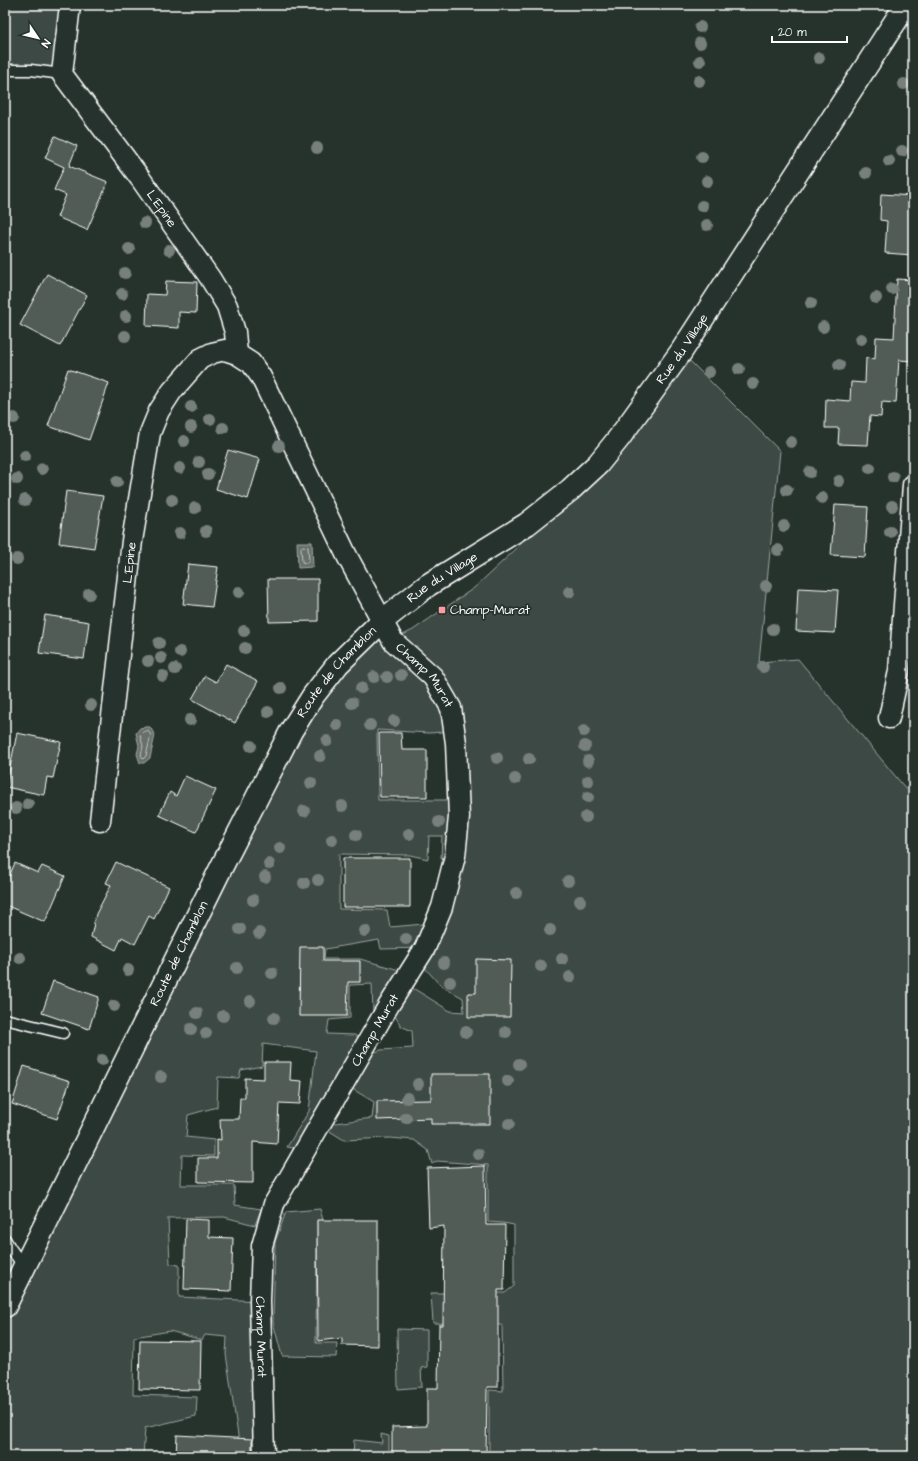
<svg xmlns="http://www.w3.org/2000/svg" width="918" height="1461" font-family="'Architects Daughter',sans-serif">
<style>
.green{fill:#3e4944;stroke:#9ea4a2;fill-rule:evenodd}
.water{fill:#67706c;stroke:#a4a9a7}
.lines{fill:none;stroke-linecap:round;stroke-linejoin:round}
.shore{stroke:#c2c6c4;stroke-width:1}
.building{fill:#515c57;stroke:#fff}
.lane-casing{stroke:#fff;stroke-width:13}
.street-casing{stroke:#fff;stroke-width:23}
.secondary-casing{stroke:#fff;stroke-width:25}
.lane{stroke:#26332d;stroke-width:10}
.street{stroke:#26332d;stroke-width:20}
.secondary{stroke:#26332d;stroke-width:22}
.tree{fill:#78807d}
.poi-dot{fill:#ff9aa2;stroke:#26332d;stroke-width:1.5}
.labels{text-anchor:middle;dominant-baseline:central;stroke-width:3.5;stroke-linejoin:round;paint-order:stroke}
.street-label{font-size:13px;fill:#fff;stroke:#26332d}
.poi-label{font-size:13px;fill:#fff;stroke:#26332d;text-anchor:start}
</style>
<rect width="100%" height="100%" fill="#26332d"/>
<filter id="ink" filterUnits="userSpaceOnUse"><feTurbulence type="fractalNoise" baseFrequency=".025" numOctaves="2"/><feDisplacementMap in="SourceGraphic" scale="8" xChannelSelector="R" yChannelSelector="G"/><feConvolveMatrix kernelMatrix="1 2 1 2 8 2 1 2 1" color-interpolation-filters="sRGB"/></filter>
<g filter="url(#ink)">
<path class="green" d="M5,5h65l-8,69 -57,-4z
M681,352l99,99 -21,211 39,-3 108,130h7v667h-424v-66l14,1 -1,-66 -69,-2 -2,-30h74l9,-7v-61l-11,-2 -15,-1v-57l-51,-4 -5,3 -4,-14 -14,-10 -24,-2 -46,2 -24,-15 -14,25 -19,-3 22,-36 7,-60 -53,-7 -1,22 -21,4 -2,8 -21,-1 -1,30 -29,8 -2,22 28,3v16l-32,-1 -1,30h53l1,20 26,4 -6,16 -31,-8 -56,1 2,46 9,1v32l81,4 4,155h-23l-15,-102 1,-17 -22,-2 -3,5 -32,-9 -36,6 -1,58 64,2 -1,19 -51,12 -2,28h-138v-150l286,-575 91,-110 11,19 20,-10 61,-42 42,-39zM377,730l52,3 25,-2 4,69h-80zM429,836h13l-1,22 14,-2 -19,67 -46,4 -3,-17 -48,-1v-55l71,1 18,4zM379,940l2,9 44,-1 -7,12 22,25 23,13 1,14 -14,-1 -34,-21 -13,-6 7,-11 -50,-14h-36l1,-10zM372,984l1,30 16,-8 12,20 11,5 1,17 -32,2 -21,7 6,-12 -11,-10 -28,-1 2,-14 21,-2v-33zM345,1083l9,7 20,12 -2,16 -51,7z
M320,1209l3,11 -6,1 -1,122h21l-1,14 -54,-1 -9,-34 2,-80 11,-30z
M397,1329l30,1v37l-6,1 1,19 -24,2z
M381,1434l8,2v20h-36l1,-16 28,3z"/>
<path class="water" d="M297,542h15l1,25 -15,1z
M145,727h5l5,8 -5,23 -6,5h-4l-3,-9 2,-8 -3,-13 4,-5z"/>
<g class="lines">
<path class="shore" d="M303,546l5,1 1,14 -2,2 -5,-1 -1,-14z
M148,731l3,4 -5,21 -3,3 -2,-4 2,-9 -3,-11 3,-3z"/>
</g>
<path class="building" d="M55,136l22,10 -8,20 39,16 -21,48 -30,-13 9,-22 -12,-5 10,-23 -19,-9z
M881,194l32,2v59l-28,-2 2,-32 -7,-1z
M47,274l40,21 -27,51 -40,-21z
M897,279l16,1v81l-14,-1 -3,43 -14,-1 -1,15 -11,-1 -2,29 -30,-1 1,-16h-14l1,-29 24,2 1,-19 14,1 1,-25 9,1 1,-22 18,1z
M166,281l31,1 -1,31 -17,-1v16l-33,-2 1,-32 18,1z
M68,369l41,14 -20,57 -41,-14z
M228,450l32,9 -12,40 -32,-10z
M66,491l37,5 -9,52 -35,-5z
M835,505l33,2 -3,50 -34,-2z
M188,564l30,3 -6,40 -29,-3z
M268,579h50v42l-49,1z
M798,588l40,2 -3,43 -39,-2z
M45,615l44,7 -5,37 -45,-6z
M226,664l32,17 -23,42 -43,-24 13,-23 11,6z
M17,733l44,9 -8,36 -6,-1 -3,18 -38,-8z
M379,733h22l1,17h25v47h-47z
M185,776l31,14 -20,42 -37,-17 11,-23 6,4z
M343,858h67v49h-67z
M116,862l53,25 -15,32 -5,-3 -14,28 -13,-7 -6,13 -25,-13 5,-23 15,-29 -5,-2z
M15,863l23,10 4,-7 23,10 -20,46 -40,-17v-20z
M300,947h23v14h37v21h-12l-1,34h-48z
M476,959l35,1 -1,57h-42v-24h8z
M53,981l46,16 -10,32 -47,-16z
M264,1062h27l-1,18 12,1 -2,23 -21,-1 -2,41 -24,-2v41l-55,-1v-24h19v-19l4,1 -1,-21h19l1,-21h5v-20l19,1z
M24,1066l46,15 -13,38 -45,-15z
M431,1074h59v50h-59v-6l-54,2v-19l54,-1z
M485,1166l1,59h19l-1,65h-6v97h-11l-1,69h-94v-29l35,-1v-38h11l1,-63h4l1,-99 -15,2 -2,-60z
M186,1219l23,1v17l24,1 -2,53 -47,-2z
M317,1220h61v126l-36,-1v-7l-24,3z
M140,1340l61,1 -1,49 -61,-1z
M177,1435l75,4v17h-76z"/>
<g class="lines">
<g class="lane-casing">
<path id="lane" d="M5,70h26l31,4
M5,1019l58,14
M5,1239l6,10 13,18"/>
</g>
<g class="street-casing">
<g id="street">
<path id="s1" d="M70,5l-8,69 78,104 70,100 17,28 8,26 2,22"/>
<path d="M889,718l10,-47 14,-186"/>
<path id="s2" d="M100,821l32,-280 18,-108 9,-22 13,-20 28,-32 12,-6 13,-3 12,4 14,9 10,14 86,179 46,85 40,36 18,31 5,35 3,74 -4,39 -13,51 -17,41 -36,57 -115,199 -12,42 -2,55 4,155"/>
</g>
</g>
<g class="secondary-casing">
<g id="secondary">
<path id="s3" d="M5,1306l214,-434 72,-141 22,-35 25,-32 44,-43 46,-36 99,-61 43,-34 28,-26 21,-26 62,-86 225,-347"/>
</g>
</g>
<use href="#lane" class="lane"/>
<use href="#street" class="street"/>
<use href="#secondary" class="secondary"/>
</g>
<g class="tree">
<circle cx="700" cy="27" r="6"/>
<circle cx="700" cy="43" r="6"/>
<circle cx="819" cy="58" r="6"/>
<circle cx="700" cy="61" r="6"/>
<circle cx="699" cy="81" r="6"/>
<circle cx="904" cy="84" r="6"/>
<circle cx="317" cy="148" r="6"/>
<circle cx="902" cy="151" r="6"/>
<circle cx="702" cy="157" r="6"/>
<circle cx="889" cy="161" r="6"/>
<circle cx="866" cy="173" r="6"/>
<circle cx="707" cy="181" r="6"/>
<circle cx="702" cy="206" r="6"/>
<circle cx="145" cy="223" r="6"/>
<circle cx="707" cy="225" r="6"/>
<circle cx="129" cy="249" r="6"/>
<circle cx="169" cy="250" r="6"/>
<circle cx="125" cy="273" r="6"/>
<circle cx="892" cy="289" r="6"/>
<circle cx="122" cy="294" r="6"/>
<circle cx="876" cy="298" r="6"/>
<circle cx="811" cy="303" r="6"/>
<circle cx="126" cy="316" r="6"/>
<circle cx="823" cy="327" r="6"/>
<circle cx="125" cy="336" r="6"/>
<circle cx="861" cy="339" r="6"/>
<circle cx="839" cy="365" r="6"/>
<circle cx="739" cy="369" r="6"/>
<circle cx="709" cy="372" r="6"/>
<circle cx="753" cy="384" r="6"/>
<circle cx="191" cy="407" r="6"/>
<circle cx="14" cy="418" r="6"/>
<circle cx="210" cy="419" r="6"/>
<circle cx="191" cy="427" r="6"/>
<circle cx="223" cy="428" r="6"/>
<circle cx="184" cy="441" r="6"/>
<circle cx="791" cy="442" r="6"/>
<circle cx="279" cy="446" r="6"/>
<circle cx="25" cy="456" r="6"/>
<circle cx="199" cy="462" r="6"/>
<circle cx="180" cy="468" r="6"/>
<circle cx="870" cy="468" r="6"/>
<circle cx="42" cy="469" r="6"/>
<circle cx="810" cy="472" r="6"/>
<circle cx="208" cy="474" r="6"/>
<circle cx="893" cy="477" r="6"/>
<circle cx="17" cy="479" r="6"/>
<circle cx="839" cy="481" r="6"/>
<circle cx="117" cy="482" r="6"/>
<circle cx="787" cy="490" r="6"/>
<circle cx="822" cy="498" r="6"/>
<circle cx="25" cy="500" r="6"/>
<circle cx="172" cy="500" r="6"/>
<circle cx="892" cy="506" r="6"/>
<circle cx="195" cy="508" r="6"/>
<circle cx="784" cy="526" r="6"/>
<circle cx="206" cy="531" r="6"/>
<circle cx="890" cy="532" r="6"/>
<circle cx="180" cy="533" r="6"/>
<circle cx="778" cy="550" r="6"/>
<circle cx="17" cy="559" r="6"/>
<circle cx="766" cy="586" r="6"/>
<circle cx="239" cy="592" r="6"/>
<circle cx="569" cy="592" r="6"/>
<circle cx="89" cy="594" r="6"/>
<circle cx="773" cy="629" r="6"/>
<circle cx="244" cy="631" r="6"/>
<circle cx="159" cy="643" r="6"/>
<circle cx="245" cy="648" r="6"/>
<circle cx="180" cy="652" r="6"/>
<circle cx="161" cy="658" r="6"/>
<circle cx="148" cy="661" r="6"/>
<circle cx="763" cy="667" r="6"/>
<circle cx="175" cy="669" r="6"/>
<circle cx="401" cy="675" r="6"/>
<circle cx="163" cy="676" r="6"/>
<circle cx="374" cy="677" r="6"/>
<circle cx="387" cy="677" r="6"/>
<circle cx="281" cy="688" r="6"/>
<circle cx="361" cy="688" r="6"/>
<circle cx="352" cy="703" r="6"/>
<circle cx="91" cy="705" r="6"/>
<circle cx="268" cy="712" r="6"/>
<circle cx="190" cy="720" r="6"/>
<circle cx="394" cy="721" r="6"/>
<circle cx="337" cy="725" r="6"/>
<circle cx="370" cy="725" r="6"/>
<circle cx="584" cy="731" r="6"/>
<circle cx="327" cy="741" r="6"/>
<circle cx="251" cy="746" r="6"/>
<circle cx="585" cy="746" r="6"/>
<circle cx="320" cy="756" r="6"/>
<circle cx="497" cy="758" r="6"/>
<circle cx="529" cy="759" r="6"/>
<circle cx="588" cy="761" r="6"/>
<circle cx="515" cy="779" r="6"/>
<circle cx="588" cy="781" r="6"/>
<circle cx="311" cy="783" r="6"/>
<circle cx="588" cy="797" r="6"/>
<circle cx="28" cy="804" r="6"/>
<circle cx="342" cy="806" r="6"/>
<circle cx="16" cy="808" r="6"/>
<circle cx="304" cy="811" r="6"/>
<circle cx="586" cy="817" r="6"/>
<circle cx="439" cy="822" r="6"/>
<circle cx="409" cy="834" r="6"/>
<circle cx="356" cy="835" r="6"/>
<circle cx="332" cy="840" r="6"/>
<circle cx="280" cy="848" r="6"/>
<circle cx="269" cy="864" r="6"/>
<circle cx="265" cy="877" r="6"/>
<circle cx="318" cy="880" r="6"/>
<circle cx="568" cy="881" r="6"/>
<circle cx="304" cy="883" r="6"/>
<circle cx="516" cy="893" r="6"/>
<circle cx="253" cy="900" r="6"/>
<circle cx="580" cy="901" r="6"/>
<circle cx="240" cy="929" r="6"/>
<circle cx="550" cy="930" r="6"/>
<circle cx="365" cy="931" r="6"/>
<circle cx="259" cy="933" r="6"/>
<circle cx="406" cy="939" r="6"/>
<circle cx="20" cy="958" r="6"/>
<circle cx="562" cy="959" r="6"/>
<circle cx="444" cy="963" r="6"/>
<circle cx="541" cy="966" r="6"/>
<circle cx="237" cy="968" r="6"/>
<circle cx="93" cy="969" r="6"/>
<circle cx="128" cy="970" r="6"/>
<circle cx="272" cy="973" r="6"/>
<circle cx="570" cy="977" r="6"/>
<circle cx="450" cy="982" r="6"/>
<circle cx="250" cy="1001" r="6"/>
<circle cx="114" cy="1006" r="6"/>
<circle cx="197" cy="1013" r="6"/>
<circle cx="223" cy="1016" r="6"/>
<circle cx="274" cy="1018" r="6"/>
<circle cx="191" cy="1029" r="6"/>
<circle cx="466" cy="1032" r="6"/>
<circle cx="506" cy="1032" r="6"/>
<circle cx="206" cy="1033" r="6"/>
<circle cx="102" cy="1060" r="6"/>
<circle cx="519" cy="1064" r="6"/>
<circle cx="161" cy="1077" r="6"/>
<circle cx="508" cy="1081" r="6"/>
<circle cx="418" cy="1084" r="6"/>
<circle cx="407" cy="1098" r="6"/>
<circle cx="406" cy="1118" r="6"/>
<circle cx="509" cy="1124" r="6"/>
<circle cx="478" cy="1154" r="6"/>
</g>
</g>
<rect class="poi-dot" x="438" y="606" width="8" height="8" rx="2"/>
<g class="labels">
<g class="street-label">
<text stroke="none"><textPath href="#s1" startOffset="237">L'Epine</textPath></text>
<text stroke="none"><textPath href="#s3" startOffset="1196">Rue du Village</textPath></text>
<text stroke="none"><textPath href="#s2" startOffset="260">L'Epine</textPath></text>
<text stroke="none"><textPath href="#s3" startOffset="860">Rue du Village</textPath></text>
<text stroke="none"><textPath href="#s3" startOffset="717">Route de Chamblon</textPath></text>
<text stroke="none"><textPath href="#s2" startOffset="897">Champ Murat</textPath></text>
<text stroke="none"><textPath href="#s3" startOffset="393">Route de Chamblon</textPath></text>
<text transform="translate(375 1030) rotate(-60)">Champ Murat</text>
<text stroke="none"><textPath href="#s2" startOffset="1617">Champ Murat</textPath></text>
</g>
<g class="poi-label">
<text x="450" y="610">Champ-Murat</text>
</g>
</g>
<rect width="918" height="1461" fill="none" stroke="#26332d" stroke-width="20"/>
<rect x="10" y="10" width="898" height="1441" fill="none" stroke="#fff" stroke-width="1.5" filter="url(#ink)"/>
<g transform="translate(38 38) rotate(125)" stroke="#26332d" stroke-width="3" paint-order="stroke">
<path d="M0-3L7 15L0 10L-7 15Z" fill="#ffffff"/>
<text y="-6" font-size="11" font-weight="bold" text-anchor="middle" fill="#ffffff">N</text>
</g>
<path d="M772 36v6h75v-6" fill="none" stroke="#ffffff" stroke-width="2"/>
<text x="778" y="36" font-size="12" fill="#ffffff" stroke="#26332d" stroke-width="3" paint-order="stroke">20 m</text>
</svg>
